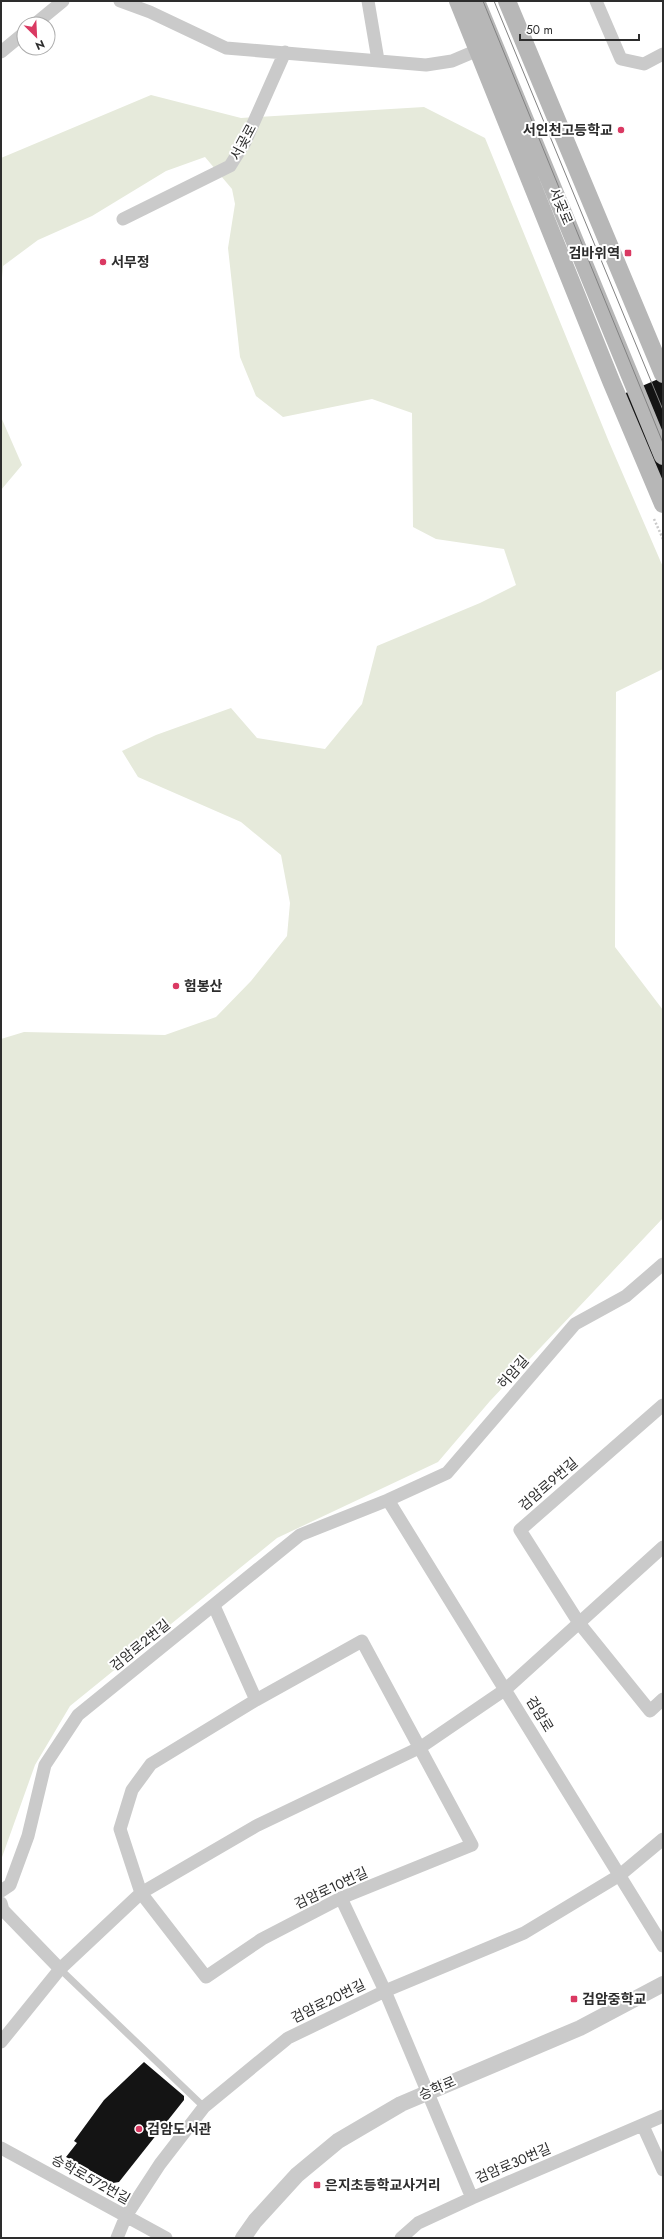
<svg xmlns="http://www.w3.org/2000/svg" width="664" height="2239" font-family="Jost,'Noto Sans KR',sans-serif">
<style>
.green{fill:#e6eadb}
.building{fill:#141414}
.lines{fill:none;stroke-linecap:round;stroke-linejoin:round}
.path{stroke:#cacaca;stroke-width:2.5;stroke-dasharray:2 2;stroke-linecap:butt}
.service{stroke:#cacaca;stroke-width:7}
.minor{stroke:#cacaca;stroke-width:13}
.tertiary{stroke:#cacaca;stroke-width:16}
.secondary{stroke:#b7b7b7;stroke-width:18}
.tram{stroke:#828282;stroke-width:1}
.poi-dot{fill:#da3962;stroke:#fff;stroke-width:1.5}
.labels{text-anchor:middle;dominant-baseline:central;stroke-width:4;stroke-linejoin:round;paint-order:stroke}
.poi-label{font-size:14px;font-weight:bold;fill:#2d2d2d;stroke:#fff;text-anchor:start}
.street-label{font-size:14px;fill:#2d2d2d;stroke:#fff}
</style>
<rect width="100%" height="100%" fill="#fff"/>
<path class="green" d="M151,95l90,23 183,-11 61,31 124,304 54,125v102l-47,23 -1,255 48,63v208l-173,183 -52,61 -161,76 -207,168 -35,59 -34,95v-821l23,-7 141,3 51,-18 35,-36 36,-45 3,-33 -9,-48 -40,-33 -103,-45 -16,-26 34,-16 75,-27 26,30 68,11 37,-45 15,-58 103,-43 36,-18 -12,-36 -68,-10 -23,-12 -1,-114 -40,-14 -89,18 -27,-21 -16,-39 -12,-109 7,-44 -3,-15 -27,-32 -39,14 -74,45 -54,24 -35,26 -2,24v-132z
M1,417l21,48 -21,25z"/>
<path class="building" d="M663,377v117l-42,-99z
M144,2062l40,34v4l-65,82 -6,1 -47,-26 11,-14 -3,-2 30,-41z"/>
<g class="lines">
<path class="path" d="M654,519l9,20"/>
<path class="service" d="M60,1969l144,138"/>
<path class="minor" d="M120,1l30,11 76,36 200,17 26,-4 26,-11
M368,1l10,59
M596,1l25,58 23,5 19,-10
M35,24l28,-23
M1,52l23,-19
M123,219l107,-53 15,-24 40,-90
M663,1405l-143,125 59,93 71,88 13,-12
M388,1500l275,446
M214,1606l42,94
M362,1641l110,204 -131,53 -79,41 -56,38 -65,-84 -21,-64 12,-39 19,-26 105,-64z
M1,1891l9,-6 18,-49 17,-71 33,-50 222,-180 88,-35 59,-27 128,-149 51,-28 37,-32
M341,1898l44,93 87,207
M1,1903l2,7 57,59
M1,2042l59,-73 81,-76 115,-67 165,-79 85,-58 157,-142
M643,2126l20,44
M1,2148l165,90
M117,2238l9,-22 34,-52 44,-57 84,-69 97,-47 139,-58 96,-58 43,-36
M401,2238l17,-15 54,-25 191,-82"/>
<path class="tertiary" d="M243,2238l12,-17 42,-46 41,-34 63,-37 179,-76 83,-44"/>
<path class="secondary" d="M458,1l153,380 52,123
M476,1l187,455
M507,1l156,373"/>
<path class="tram" d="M483,1l180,442
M494,1l169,409"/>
</g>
<g class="poi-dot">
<circle cx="621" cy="130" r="4"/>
<rect x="624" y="249" width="8" height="8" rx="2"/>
<circle cx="103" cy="262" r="4"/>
<circle cx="176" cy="986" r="4"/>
<rect x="570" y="1995" width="8" height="8" rx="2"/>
<circle cx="139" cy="2129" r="4"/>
<rect x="313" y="2181" width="8" height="8" rx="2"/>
</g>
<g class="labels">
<g class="poi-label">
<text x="613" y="130" text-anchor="end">서인천고등학교</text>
<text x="620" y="253" text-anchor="end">검바위역</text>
<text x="111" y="262">서무정</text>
<text x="184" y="986">험봉산</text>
<text x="582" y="1999">검암중학교</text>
<text x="147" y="2129">검암도서관</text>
<text x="325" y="2185">은지초등학교사거리</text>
</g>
<g class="street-label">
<text transform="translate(243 142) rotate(-62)">서곶로</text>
<text transform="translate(561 206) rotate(67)">서곶로</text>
<text transform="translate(513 1372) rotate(-49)">허암길</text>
<text transform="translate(548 1484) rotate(-41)">검암로9번길</text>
<text transform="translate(140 1645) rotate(-39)">검암로2번길</text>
<text transform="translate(540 1714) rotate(59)">검암로</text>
<text transform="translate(331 1888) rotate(-25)">검암로10번길</text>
<text transform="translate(328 2001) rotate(-26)">검암로20번길</text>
<text transform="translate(437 2088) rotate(-23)">승학로</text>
<text transform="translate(513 2163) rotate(-23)">검암로30번길</text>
<text transform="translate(91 2179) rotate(29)">승학로572번길</text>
</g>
</g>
<rect width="664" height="2239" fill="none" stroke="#2d2d2d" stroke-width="4"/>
<g transform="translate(36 36) rotate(156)"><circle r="19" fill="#ffffff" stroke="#ababab"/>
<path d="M0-3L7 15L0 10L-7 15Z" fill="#da3962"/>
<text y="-6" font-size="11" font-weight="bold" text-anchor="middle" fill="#2d2d2d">N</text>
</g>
<path d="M520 34v6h119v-6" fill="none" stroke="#2d2d2d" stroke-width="2"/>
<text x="526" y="34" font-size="12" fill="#2d2d2d" stroke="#ffffff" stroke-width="3" paint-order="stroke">50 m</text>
</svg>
